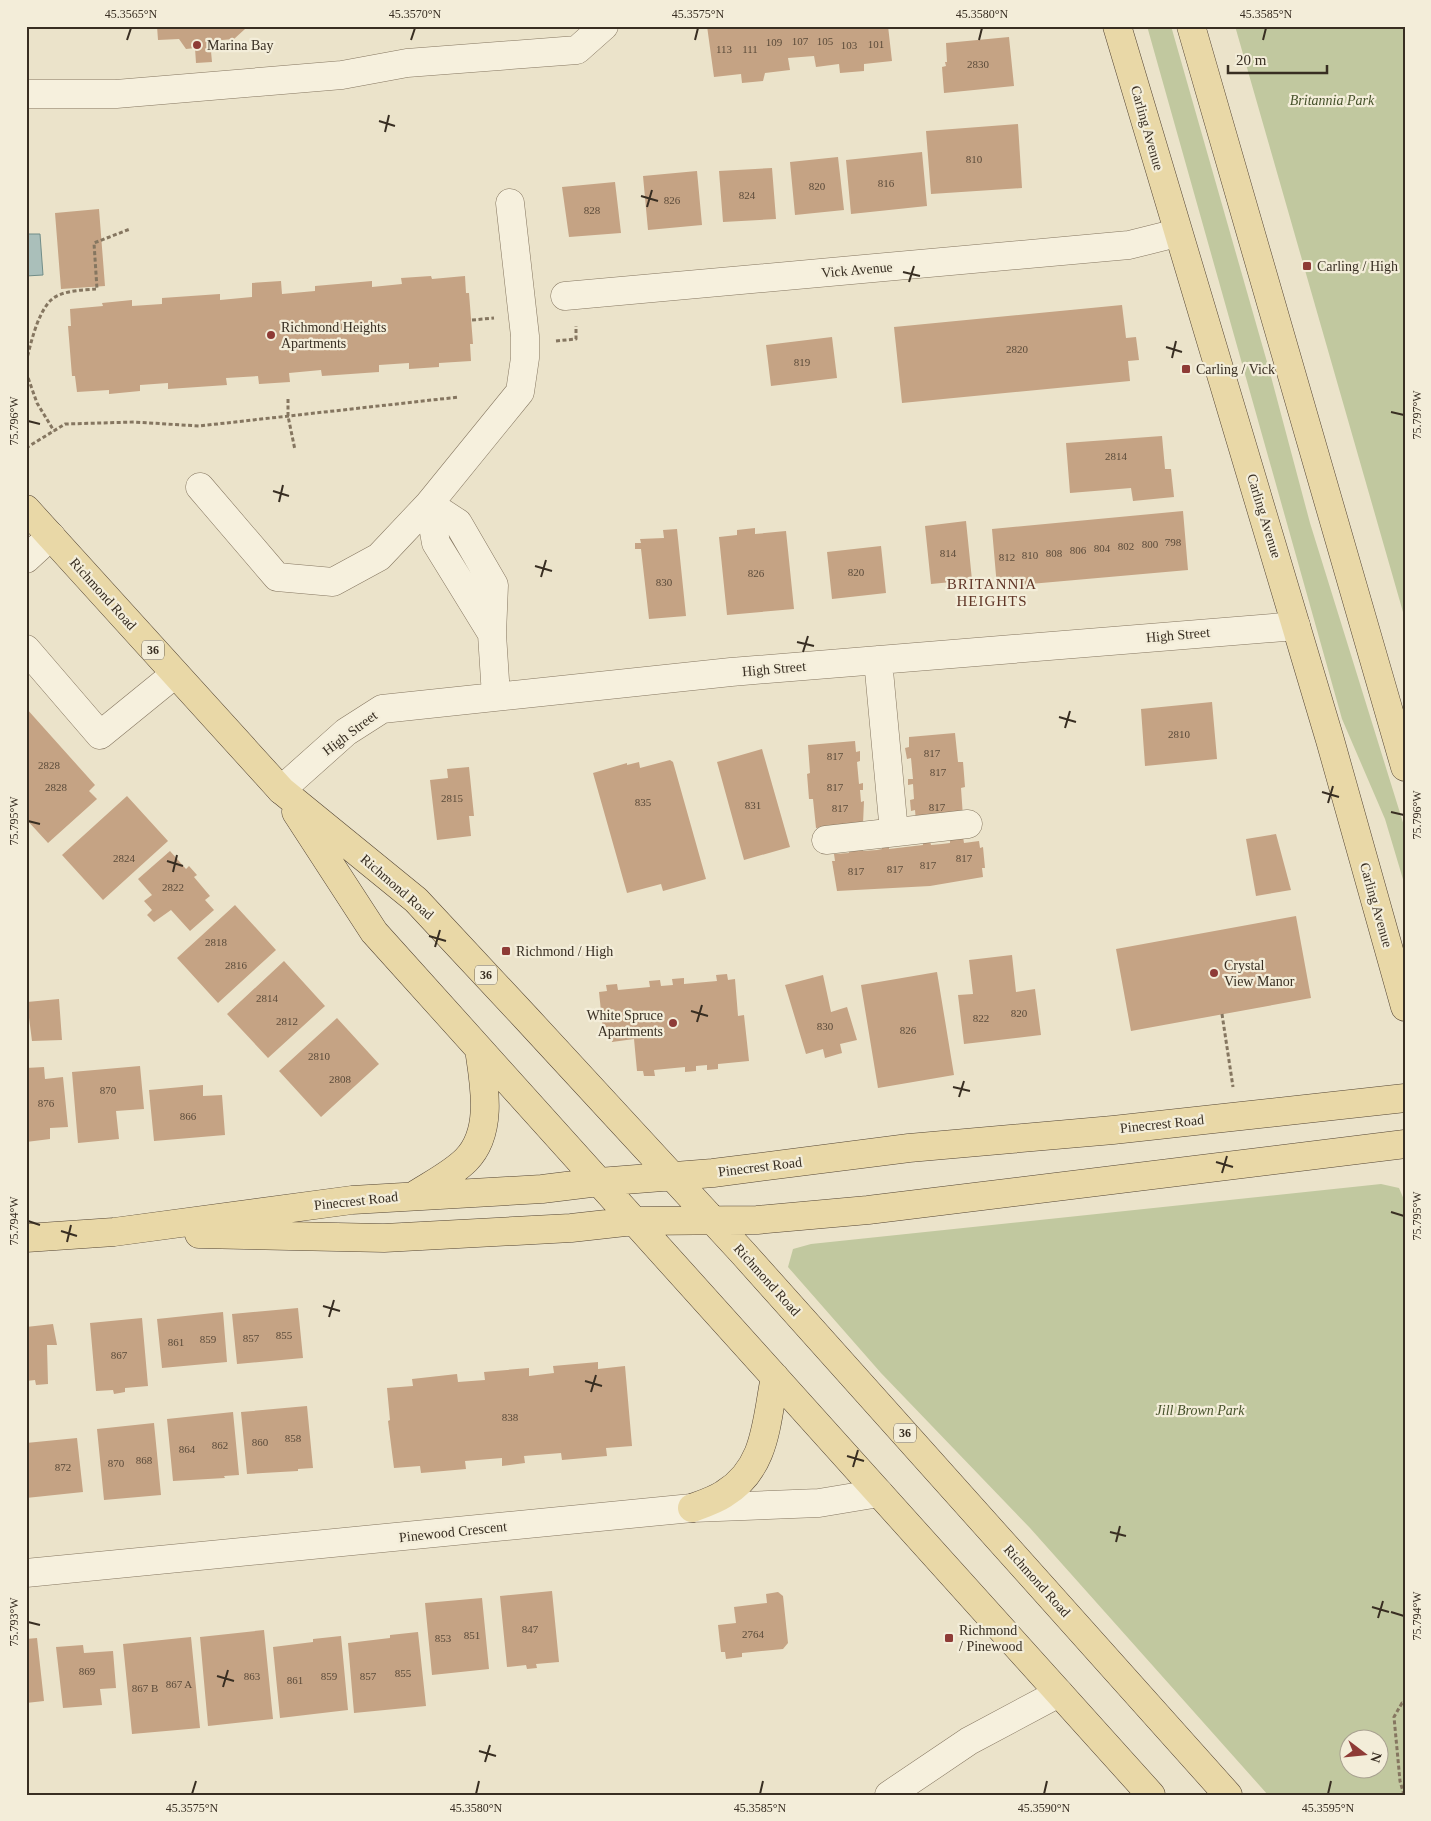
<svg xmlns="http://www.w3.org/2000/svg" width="1431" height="1821" font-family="Georgia,serif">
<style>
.green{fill:#c1c89f;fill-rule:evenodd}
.water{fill:#aabfba;stroke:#718d88}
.building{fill:#c5a384}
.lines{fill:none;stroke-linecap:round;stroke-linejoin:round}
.minor-casing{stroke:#857660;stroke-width:29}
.major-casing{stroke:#544534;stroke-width:29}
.path{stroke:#857660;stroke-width:3;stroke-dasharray:4 2.5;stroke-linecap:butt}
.minor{stroke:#f6f0dd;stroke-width:28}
.major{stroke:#e9d8a7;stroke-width:28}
.ticks{fill:none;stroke:#382e22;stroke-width:2}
.poi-dot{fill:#8e3b36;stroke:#f3edd9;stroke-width:2}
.labels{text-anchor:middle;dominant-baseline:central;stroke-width:4.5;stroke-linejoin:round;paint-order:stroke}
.number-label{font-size:11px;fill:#5b4b3a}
.shield{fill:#f3edd9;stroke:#706759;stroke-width:1}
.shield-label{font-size:12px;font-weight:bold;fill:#382e22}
.poi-label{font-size:14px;fill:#382e22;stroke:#f3edd9;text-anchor:start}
.park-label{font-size:14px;font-style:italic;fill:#46522b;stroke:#f3edd9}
.street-label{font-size:14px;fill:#382e22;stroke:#f3edd9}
.neighbourhood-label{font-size:15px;letter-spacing:1px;fill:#603526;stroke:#f3edd9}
.neatline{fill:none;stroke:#382e22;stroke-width:2}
.ticks-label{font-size:12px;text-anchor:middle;fill:#382e22}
</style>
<rect width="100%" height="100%" fill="#ebe3ca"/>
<path class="green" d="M1147,26h24l98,343 41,154 95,306v57l-20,-67 -43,-100z
M1235,26h170v593z
M1381,1184l18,4 6,14v593h-137l-238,-267 -149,-155 -93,-106 5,-18 18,-5zM1378,1738v30h-30v-30z"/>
<path class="water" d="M26,234h14l3,41 -17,1z"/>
<path class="building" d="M157,26h88v3l-11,10 -24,2 2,21 -16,1 -1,-15 -9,1 -7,-10 -21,1z
M707,26h181l4,35 -28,3v7l-24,2 -1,-9 -23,3 -2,-11 -26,2 2,12 -25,3 -2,8 -21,2 -1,-9 -27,3z
M1009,37l5,49 -70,7 -2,-26 4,-1 -1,-4h2l-1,-19z
M1018,124l4,64 -91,6 -5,-63z
M922,152l5,54 -76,8 -5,-54z
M838,157l6,53 -49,5 -5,-53z
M772,168l4,51 -53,3 -4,-51z
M697,171l5,54 -54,5 -5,-54z
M615,182l6,51 -52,4 -7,-50z
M99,209l6,77 -44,3 -6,-76z
M431,276l1,3 33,-3 1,17h3l4,51h-3l1,17 -32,2v4l-30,2v-6l-30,2v7l-57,4 -1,-6 -32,3 1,9 -31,2 -1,-8 -32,2 1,7 -59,4v-6l-28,2v6l-31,3v-4l-32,2 -2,-16h-3l-4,-50h3l-1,-17 33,-3 -1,-3 30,-3v6l30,-2v-6l58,-4v6l32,-3v-14l29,-2 1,13 33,-3v-5l57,-5v6l30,-3 -1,-6z
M1122,305l4,33 10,-1 3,23 -11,1 2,20 -228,22 -8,-76z
M832,337l5,41 -66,8 -5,-41z
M1162,436l3,33h6l3,28 -41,4 -2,-13 -61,5 -4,-50z
M1183,511l5,59 -191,17 -5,-58z
M966,521l6,59 -41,4 -6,-58z
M755,528v6l31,-3 8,78 -67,6 -8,-78 18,-2v-5z
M677,529l9,87 -37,3 -8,-70h-6v-6h6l-1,-4 24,-1 -1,-8z
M881,546l5,47 -54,6 -5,-47z
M1212,702l5,57 -72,7 -4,-57z
M26,708l69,77 -6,6 8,8 -49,44 -22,-24z
M955,733l3,29h5l2,25 -4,1 2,29 -47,4 -1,-11 -4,1 -1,-11 4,-1 -1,-15 -5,1v-6h5l-2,-21 -4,1 -2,-11 4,-1v-10z
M855,741l1,11 4,-1v10l-3,1 2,22 4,-1v7h-3l1,12 3,-1 -1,23 -47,4 -3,-29h-4l-2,-25 3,-1 -2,-28z
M762,749l28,98 -46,13 -27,-98z
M670,760l3,2 33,117 -43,12 -2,-7 -34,9 -34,-120 34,-10v2l12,-3 1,6z
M469,767l5,49h-5l2,20 -34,4 -7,-60 18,-2 -1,-9z
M127,796l41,45 -65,59 -41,-45z
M1276,834l15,56 -35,6 -10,-57z
M963,837l1,6 15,-2 1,7 3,-1 2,21h-3l1,9 -53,9 -93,5 -5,-30h3l-1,-7 15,-1 -1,-5 14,-1 1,4 14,-1 5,-1 -1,-4 8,-1v5l34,-4v-4h7l1,4 11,-1 8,-1v-4z
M170,851l16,18 3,-3 8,9 -3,2 16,19 -5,4 9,10 -24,21 -19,-21 -17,12 -7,-7 5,-5 -8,-9 8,-6 -14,-16z
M235,905l41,45 -58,53 -41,-45z
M1296,916l15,82 -180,33 -15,-82z
M1012,955l4,37 19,-3 6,46 -77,9 -6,-49 15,-1 -4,-34z
M284,961l41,45 -57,52 -41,-44z
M937,972l17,103 -76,13 -17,-103z
M727,974l1,6 7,-1 3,37 6,-1 5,46 -31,3v5l-11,1v-5l-11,1v5l-11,1v-5l-31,3 1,6h-11l-1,-5h-6l-3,-32 -22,3 -1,-12h-8l-4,-38 8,-1 -1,-6 11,-1 1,6 32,-3 -1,-6 11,-1 1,6 12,-1 -1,-6 12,-1v6l33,-3 -1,-6z
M823,975l8,37 16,-5 10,33 -17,4 2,9 -17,5 -2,-9 -17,5 -21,-69z
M59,999l3,41 -30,1 -5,-39z
M337,1018l42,46 -58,53 -42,-46z
M140,1066l4,43 -28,2 3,28 -41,4 -6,-71z
M44,1067l1,12 18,-2 5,50 -18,1v11l-24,3v-74z
M203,1085v11l19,-1 3,40 -71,6 -5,-51z
M298,1308l5,50 -66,6 -5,-50z
M223,1312l4,50 -65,6 -5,-49z
M142,1318l6,68 -23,2v4l-11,2 -1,-4 -17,1 -6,-68z
M53,1324l4,21h-10l1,39 -12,1 -1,-5 -9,1v-54z
M598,1362v7l27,-3 7,80 -26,2 1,8 -45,4 -1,-7 -37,3 1,7 -23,3v-8l-37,3 1,8 -45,4 -1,-7 -26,2 -6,-47 2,-1 -3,-32 26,-2 -1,-7 45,-5 1,8 27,-2 -1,-8 45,-4v8l25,-3 -1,-7z
M307,1406l6,62 -15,1v2l-51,3 -6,-62z
M233,1412l6,63 -15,1 1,2 -52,3 -6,-62z
M154,1423l7,72 -57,5 -7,-71z
M77,1438l6,54 -57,6v-55z
M552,1591l7,71 -23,2 1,4 -10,1 -1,-4 -19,2 -7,-71z
M778,1592l5,4 5,47 -5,6 -41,4v4l-16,2 -1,-7h-4l-3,-27 18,-2 -2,-16 33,-4 -1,-9z
M482,1598l7,71 -57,6 -7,-72z
M264,1630l9,89 -65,7 -8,-89z
M418,1632l8,74 -72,7 -6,-70 42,-5v-3z
M341,1636l7,74 -68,8 -7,-71 40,-5v-3z
M191,1637l9,91 -68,6 -9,-90z
M37,1638l7,63 -18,2v-64z
M83,1645l1,8 29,-2 3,37 -16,1 2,16 -39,3 -7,-61z"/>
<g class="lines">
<g class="minor-casing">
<path id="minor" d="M26,94h90l226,-19 65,-12 170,-13 27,-24
M565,296l564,-51 48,-12
M200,487l77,90 56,5 46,-25 50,-53 91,-112 5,-34v-22l-15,-133
M26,559l25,-23
M492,634l-56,-91 -7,-39 29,19 36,62 -2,49 4,62
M26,649l74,86 75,-61
M878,660l16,172
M281,790l65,-58 36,-23 349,-37 565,-46
M826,840l142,-16
M26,1573l666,-65 127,-5 60,-10
M889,1795l80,-54 90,-48"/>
</g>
<g class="major-casing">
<path id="major" d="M1117,26l213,714 75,267
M1191,26l214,741
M26,509l255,281 135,110 112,120 215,233 485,542
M296,812l78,120 777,863
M415,1195c17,-11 37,-21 51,-35 28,-28 18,-77 13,-111
M199,1234l185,4 187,-10 63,-7 123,-1 111,-10 537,-66
M26,1238l88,-6 238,-32 190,-11 57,-7 114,-9 196,-25 204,-18 292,-32
M692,1508c11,-4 23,-8 32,-14 43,-26 42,-73 51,-117"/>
</g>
<path class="path" d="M472,320l22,-2
M556,341l20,-2v-13
M26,362c5,-19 11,-48 25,-62 11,-10 33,-10 46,-11l-3,-46 36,-14
M26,372l11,31 17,28
M288,399v17l7,34
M26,448l39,-24 69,-2 65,4 260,-29
M1222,1014l11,73
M1404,1795l-4,-14 -6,-64 8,-14 3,1"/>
<use href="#minor" class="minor"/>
<use href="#major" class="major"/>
</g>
<path class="ticks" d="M127,40l4,-12M411,40l4,-12M695,40l3,-12M979,40l3,-12M1263,40l3,-12M379,121l16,5M385,132l4,-17M641,196l17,5M647,207l5,-17M903,272l17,4M909,282l5,-16M1166,347l16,5M1172,358l4,-17M1391,412l13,3M28,421l12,3M273,491l16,5M279,502l4,-17M535,566l17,5M541,577l5,-17M797,642l17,4M803,652l5,-16M1059,717l17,5M1065,728l5,-17M1322,792l17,5M1328,803l5,-17M1391,812l13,3M28,821l12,3M167,861l16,5M173,872l4,-17M429,936l17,5M435,947l5,-17M691,1011l17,5M697,1022l5,-17M953,1087l17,4M959,1097l5,-16M1216,1162l17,5M1222,1173l5,-17M1391,1212l13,4M28,1221l12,4M61,1231l16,5M67,1242l4,-17M323,1306l17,5M329,1317l5,-17M585,1381l17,5M591,1392l5,-17M847,1456l17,5M853,1467l5,-17M1110,1532l16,4M1116,1542l4,-16M1372,1607l17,5M1391,1612l13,4M1378,1618l5,-17M28,1622l12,3M217,1676l17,5M223,1687l5,-17M479,1751l17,5M485,1762l5,-17M192,1794l4,-13M476,1794l3,-13M760,1794l3,-13M1044,1794l3,-13M1328,1794l3,-13"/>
<g class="poi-dot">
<circle cx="197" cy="45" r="5"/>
<rect x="1302" y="261" width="10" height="10" rx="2.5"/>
<circle cx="271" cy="335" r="5"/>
<rect x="1181" y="364" width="10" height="10" rx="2.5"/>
<rect x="501" y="946" width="10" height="10" rx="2.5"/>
<circle cx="1214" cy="973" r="5"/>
<circle cx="673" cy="1023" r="5"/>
<rect x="944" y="1633" width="10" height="10" rx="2.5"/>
</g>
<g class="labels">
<g class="number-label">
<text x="800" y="41">107</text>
<text x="825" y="41">105</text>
<text x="774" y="42">109</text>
<text x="876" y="44">101</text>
<text x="849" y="45">103</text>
<text x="724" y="49">113</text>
<text x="750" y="49">111</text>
<text x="978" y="64">2830</text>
<text x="974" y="159">810</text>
<text x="886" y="183">816</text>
<text x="817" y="186">820</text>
<text x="747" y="195">824</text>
<text x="672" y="200">826</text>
<text x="592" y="210">828</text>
<text x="1017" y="349">2820</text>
<text x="802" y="362">819</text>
<text x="1116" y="456">2814</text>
<text x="1173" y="542">798</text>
<text x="1150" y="544">800</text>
<text x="1126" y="546">802</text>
<text x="1102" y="548">804</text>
<text x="1078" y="550">806</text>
<text x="948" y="553">814</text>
<text x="1054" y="553">808</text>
<text x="1030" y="555">810</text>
<text x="1007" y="557">812</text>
<text x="856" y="572">820</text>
<text x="756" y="573">826</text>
<text x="664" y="582">830</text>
<text x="1179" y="734">2810</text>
<text x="932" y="753">817</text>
<text x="835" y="756">817</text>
<text x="49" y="765">2828</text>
<text x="938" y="772">817</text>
<text x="56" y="787">2828</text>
<text x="835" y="787">817</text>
<text x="452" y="798">2815</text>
<text x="643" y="802">835</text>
<text x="753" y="805">831</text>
<text x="937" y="807">817</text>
<text x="840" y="808">817</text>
<text x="124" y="858">2824</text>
<text x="964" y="858">817</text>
<text x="928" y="865">817</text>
<text x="895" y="869">817</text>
<text x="856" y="871">817</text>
<text x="173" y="887">2822</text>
<text x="216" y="942">2818</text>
<text x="236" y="965">2816</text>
<text x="267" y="998">2814</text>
<text x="1019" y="1013">820</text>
<text x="981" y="1018">822</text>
<text x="287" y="1021">2812</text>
<text x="825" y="1026">830</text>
<text x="908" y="1030">826</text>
<text x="319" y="1056">2810</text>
<text x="340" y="1079">2808</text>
<text x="108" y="1090">870</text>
<text x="46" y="1103">876</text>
<text x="188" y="1116">866</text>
<text x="284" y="1335">855</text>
<text x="251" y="1338">857</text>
<text x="208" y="1339">859</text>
<text x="176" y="1342">861</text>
<text x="119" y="1355">867</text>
<text x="510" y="1417">838</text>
<text x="293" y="1438">858</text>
<text x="260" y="1442">860</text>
<text x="220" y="1445">862</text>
<text x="187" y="1449">864</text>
<text x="144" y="1460">868</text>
<text x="116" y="1463">870</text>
<text x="63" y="1467">872</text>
<text x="530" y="1629">847</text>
<text x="753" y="1634">2764</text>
<text x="472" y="1635">851</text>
<text x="443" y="1638">853</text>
<text x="87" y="1671">869</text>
<text x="403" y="1673">855</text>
<text x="252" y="1676">863</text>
<text x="329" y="1676">859</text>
<text x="368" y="1676">857</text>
<text x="295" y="1680">861</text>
<text x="179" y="1684">867 A</text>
<text x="145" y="1688">867 B</text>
</g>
<g class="shield">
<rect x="142" y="640.5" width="22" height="19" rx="4"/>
<rect x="475" y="965.5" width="22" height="19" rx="4"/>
<rect x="894" y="1423.5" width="22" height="19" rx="4"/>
</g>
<g class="shield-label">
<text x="153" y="650">36</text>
<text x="486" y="975">36</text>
<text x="905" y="1433">36</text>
</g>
<g class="poi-label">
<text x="207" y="45">Marina Bay</text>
<text x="1317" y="266">Carling / High</text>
<text x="281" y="327">Richmond Heights<tspan x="281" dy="16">Apartments</tspan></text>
<text x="1196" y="369">Carling / Vick</text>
<text x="516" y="951">Richmond / High</text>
<text x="1224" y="965">Crystal<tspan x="1224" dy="16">View Manor</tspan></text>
<text x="663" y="1015" text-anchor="end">White Spruce<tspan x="663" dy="16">Apartments</tspan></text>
<text x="959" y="1630">Richmond<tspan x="959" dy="16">/ Pinewood</tspan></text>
</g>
<g class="park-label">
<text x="1332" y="100">Britannia Park</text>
<text x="1200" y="1410">Jill Brown Park</text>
</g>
<g class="street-label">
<text transform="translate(1147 128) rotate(74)">Carling Avenue</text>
<text transform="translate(857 270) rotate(-5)">Vick Avenue</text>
<text transform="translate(1264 516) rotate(73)">Carling Avenue</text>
<text transform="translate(103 594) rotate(48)">Richmond Road</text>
<text transform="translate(1178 635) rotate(-5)">High Street</text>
<text transform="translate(774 669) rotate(-5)">High Street</text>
<text transform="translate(350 733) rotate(-37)">High Street</text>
<text transform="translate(397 887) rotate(41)">Richmond Road</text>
<text transform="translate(1376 905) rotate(74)">Carling Avenue</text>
<text transform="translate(1162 1124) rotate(-6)">Pinecrest Road</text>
<text transform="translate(760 1167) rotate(-7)">Pinecrest Road</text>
<text transform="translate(356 1201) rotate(-6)">Pinecrest Road</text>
<text transform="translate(767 1280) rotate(48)">Richmond Road</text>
<text transform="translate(453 1532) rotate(-6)">Pinewood Crescent</text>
<text transform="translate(1037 1581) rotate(48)">Richmond Road</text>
</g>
<g class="neighbourhood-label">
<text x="992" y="584">BRITANNIA<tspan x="992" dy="17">HEIGHTS</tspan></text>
</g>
</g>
<rect width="1431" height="1821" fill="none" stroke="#f3edd9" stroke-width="55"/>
<g transform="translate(1364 1754) rotate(106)"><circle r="24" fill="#f3edd9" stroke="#a8a190"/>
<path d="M0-4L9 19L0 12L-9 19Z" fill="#8e3b36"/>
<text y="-8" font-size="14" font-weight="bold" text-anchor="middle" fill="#382e22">N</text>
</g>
<path d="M1228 65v8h99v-8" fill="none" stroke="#382e22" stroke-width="2.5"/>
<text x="1236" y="65" font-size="15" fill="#382e22" stroke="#f3edd9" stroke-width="4" paint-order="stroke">20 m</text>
<rect x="28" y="28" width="1376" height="1766" class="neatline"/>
<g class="ticks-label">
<text x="131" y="18">45.3565°N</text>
<text x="415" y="18">45.3570°N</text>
<text x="698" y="18">45.3575°N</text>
<text x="982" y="18">45.3580°N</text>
<text x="1266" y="18">45.3585°N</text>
<text transform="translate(1417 415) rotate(-90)" y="4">75.797°W</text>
<text transform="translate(14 421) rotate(-90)" y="4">75.796°W</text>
<text transform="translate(1417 815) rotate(-90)" y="4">75.796°W</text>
<text transform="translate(14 821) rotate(-90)" y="4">75.795°W</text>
<text transform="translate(1417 1216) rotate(-90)" y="4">75.795°W</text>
<text transform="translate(14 1221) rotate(-90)" y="4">75.794°W</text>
<text transform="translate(1417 1616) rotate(-90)" y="4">75.794°W</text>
<text transform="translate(14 1622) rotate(-90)" y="4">75.793°W</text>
<text x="192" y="1812">45.3575°N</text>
<text x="476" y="1812">45.3580°N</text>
<text x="760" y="1812">45.3585°N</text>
<text x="1044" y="1812">45.3590°N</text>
<text x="1328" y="1812">45.3595°N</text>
</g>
</svg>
